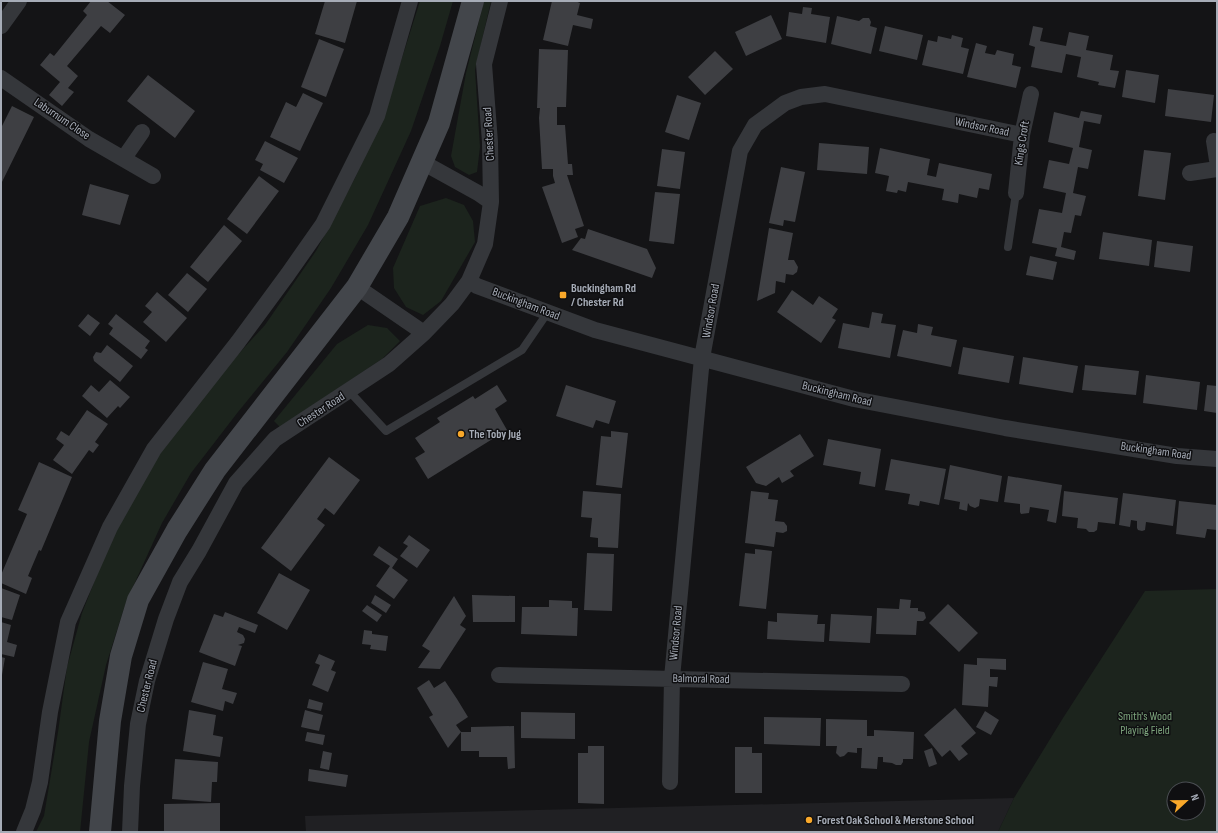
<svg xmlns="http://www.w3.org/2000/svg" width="1218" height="833" font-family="'Sofia Sans Condensed',sans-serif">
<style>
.built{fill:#202023}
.green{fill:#1c241d;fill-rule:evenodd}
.building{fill:#3e3f43}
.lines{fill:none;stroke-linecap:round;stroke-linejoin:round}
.lane{stroke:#35373b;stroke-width:8}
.street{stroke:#35373b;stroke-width:16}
.secondary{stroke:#43464b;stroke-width:22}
.poi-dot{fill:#f9a82a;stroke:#0f0f11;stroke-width:1.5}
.labels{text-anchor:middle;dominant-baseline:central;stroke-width:3;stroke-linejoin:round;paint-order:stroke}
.street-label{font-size:12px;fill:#a6acb7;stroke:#0f0f11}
.poi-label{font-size:12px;font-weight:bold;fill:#a6acb7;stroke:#0f0f11;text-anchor:start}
.park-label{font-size:12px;fill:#7ca37c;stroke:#0f0f11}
</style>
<rect width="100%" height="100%" fill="#141416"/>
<path class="built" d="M1014,798l-16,34h-692l-1,-16z"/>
<path class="green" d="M420,1h33l-13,45 -29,85 -43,94 -37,63 -44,64 -49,60 -47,61 -29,50 -36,79 -20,63 -17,77 -9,90h-44l8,-16 14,-84 9,-65 15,-54 34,-86 38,-68 79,-99 32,-35 51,-74 39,-73 29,-63z
M484,1h7l-16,69 5,77 -3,25 -8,3 -14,-8 -4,-11 15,-83z
M446,198l18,7 9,16 2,21 -34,59 -18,14 -17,-8 -12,-19 -1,-20 27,-62z
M368,325l19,3 13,13 -18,18 -102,68 -6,-6 63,-77z
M1217,589v243h-219l16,-34 49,-80 82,-127zM1174,789h24v24h-24z"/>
<path class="building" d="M91,1h16l18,14 -15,18 -9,-7 -34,40 11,10 -10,12 6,4 -12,14 -13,-11 11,-13 -20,-17 10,-12 4,3 33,-41 -4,-4z
M325,1h32l-12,42 -30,-9z
M552,1h23l5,2 -3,12 16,4 -2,10 -18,-4 -5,21 -25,-6z
M803,7l9,1 -1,6 19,3 -4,26 -40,-7 3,-24 13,2z
M771,15l11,24 -36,17 -11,-24z
M837,16l22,5 4,-3h6l2,4 -1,4 7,2 -6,26 -40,-10z
M885,26l38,9 -6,25 -38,-9z
M1033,26l10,2 -3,13 26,5 3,-14 20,4 -3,14 27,5 -3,15 9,1 -4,17 -17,-3 1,-3 -22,-5 4,-20 -15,-3 -4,19 -31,-6 4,-20 -6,-2z
M952,35l11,3 -2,9 8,2 -6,25 -41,-9 6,-25 9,2 1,-6 13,3z
M319,39l25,10 -18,48 -25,-10z
M976,43l11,3 -2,7 10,2 2,-5 17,4 -2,11 9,2 -5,21 -49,-11z
M539,49l29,1 -2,57h-9v18h8l3,39h4l1,11h-6l17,51 -9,3 3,8 -16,6 -20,-56 13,-4 -2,-7v-7h-11l-3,-51 1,-10h-3z
M715,51l18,18 -28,26 -17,-18z
M1126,70l33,5 -4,28 -33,-6z
M148,75l47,36 -20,27 -48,-37z
M1168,89l46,6 -3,27 -46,-6z
M303,93l20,10 -23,48 -30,-14 16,-35 10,5z
M677,95l24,8 -12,37 -24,-8z
M12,106l22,11 -33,67v-56z
M1081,111l21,4 -2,9 -16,-3 -5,26 13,3 -4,19 -10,-2 -5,26 13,3 -5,20 -6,-1 -4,18 -7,-1 -3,15 15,4 -2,9 -19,-4 2,-8 -25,-5 7,-34 23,4 4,-20 -23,-5 6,-28 20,4 4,-16 -25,-6 6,-30 25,6z
M265,141l33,17 -14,25 -24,-13 3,-6 -8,-4z
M819,143l50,4 -2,27 -50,-4z
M880,148l50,11 -3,16 9,2 3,-14 53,11 -3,16 -10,-2 -2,10 -18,-4 -1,9 -16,-3 2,-11 -36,-7 -2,10 -8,-2 -1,3 -11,-2 3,-15 -14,-3z
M662,149l23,3 -5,37 -23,-3z
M1144,150l27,3 -6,47 -27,-4z
M781,167l24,5 -10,50 -11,-2 -1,6 -14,-3z
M259,176l20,15 -32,43 -20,-15z
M90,184l39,11 -9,30 -38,-10z
M655,192l25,2 -6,50 -25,-3z
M224,225l18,16 -34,41 -18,-15z
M769,228l24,5 -5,27h6l4,7 -1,5 -4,3 -7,-1 -1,9 -9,-2 -1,12 -18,8z
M588,229l59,20 9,19 -4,10 -80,-28 9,-12 4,1z
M1103,232l49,8 -3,26 -50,-7z
M1157,241l36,5 -3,26 -36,-5z
M1030,256l27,6 -4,18 -27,-5z
M187,273l20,16 -19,23 -20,-17z
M792,290l21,15 6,-9 19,13 -6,9 4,2 -15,23 -44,-31z
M157,292l30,26 -21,24 -23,-20 9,-10 -7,-6z
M872,312l11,2 -2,9 15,2 -6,33 -52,-10 5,-25 26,5z
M88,314l12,9 -10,13 -12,-10z
M116,314l34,27 -5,7 3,2 -7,9 -32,-25 4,-6 -5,-4z
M918,324l15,3 -2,8 26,5 -6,27 -54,-11 6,-26 14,3z
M107,345l26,21 -13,16 -26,-21 -1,-4 3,-5 5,1z
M963,347l51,9 -5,27 -51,-9z
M1023,357l55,9 -5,27 -54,-9z
M1085,365l54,6 -3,24 -54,-5z
M1146,375l54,7 -3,28 -54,-7z
M110,380l20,17 -10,11 -2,-2 -11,12 -25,-22 9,-11 8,7z
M497,385l10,16 -12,8 12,21 -79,49 -13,-21 10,-6 -10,-14 25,-16 -3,-4 36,-22 2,3z
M566,385l50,16 -7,23 -13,-4 -3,8 -37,-12z
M1207,385l10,1v27l-13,-2z
M87,410l21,14 -13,18 4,3 -6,8 -4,-3 -17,24 -19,-14 11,-15 -8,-6 5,-8 8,5z
M611,431l17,2 -6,55 -26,-3 5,-49 10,1z
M800,434l14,22 -24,15 4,5 -12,7 -3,-6 -13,9 -10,-3 -10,-16z
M828,439l53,10 -6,38 -16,-3 2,-12 -38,-7z
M329,457l31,23 -26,35 -9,-7 -8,11 8,6 -34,46 -30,-23z
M891,459l55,10 -7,36 -19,-4 -1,5 -11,-2 2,-10 -25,-4z
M39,462l33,15 -31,74 -2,-1 -11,26 4,2 -6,16 -25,-11v-8l26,-61 -9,-4z
M950,465l52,11 -4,26 -18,-3 -1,7 -4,2 -5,-2 -2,-3 -1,8 -8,-2 1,-7 -16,-3z
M1008,476l54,9 -6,38 -9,-2 2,-11 -19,-3 -1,6 -8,1 -1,-2v-8l-16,-2z
M583,491l38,3 -3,54 -20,-1v-9l-8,-1 2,-19 -11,-1z
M751,491l18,2 -1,6 10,1 -3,21 9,1 3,4v5l-4,2 -7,-1 -2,15 -29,-4z
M1064,491l54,7 -3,26 -17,-2 -1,8 -3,2h-5l-3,-3 -9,-1 1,-10 -16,-2z
M1123,493l53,7 -3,26 -27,-4 -1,8 -3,1 -4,-1 -1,-2v-7l-6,-1 -1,7 -11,-2z
M1179,501l38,4v25l-10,-1 -2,9 -29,-4z
M409,535l21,15 -13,18 -17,-12 8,-10 -5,-3z
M379,546l19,13 -6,9 16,12 -14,19 -18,-13 14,-20 -17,-11z
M755,549l17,2 -6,58 -27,-3 6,-53 10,1z
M587,553l27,1 -2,57 -28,-1z
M279,573l31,17 -23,40 -30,-17z
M1,588l19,7 -8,25 -11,-3z
M375,595l16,10 -5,8 -15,-10z
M472,595l43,1v26h-42z
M454,596l12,20 -6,9 6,4 -26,40 -22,-1 12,-17 -8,-5z
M900,599l11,1 -1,8h8v3l6,1 1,2 1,4 -3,3h-6l-1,14 -40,-1 1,-26 22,1z
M549,600l23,1v7h6l-1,28 -56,-2 1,-27h27z
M948,604l30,29 -19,19 -30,-29z
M367,605l15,10 -5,7 -15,-11z
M225,612l33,13 -3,8 -16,-6 -2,5 6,3 2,4 -1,4 -6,2 4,1 -7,20 -36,-14 15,-38 9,3z
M777,613l41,2 -1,9h8l-1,18 -57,-3 1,-18 9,1z
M831,614l41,2 -2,27 -41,-2z
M1,622l10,3 -4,17 10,3 -3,12 -13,-3z
M364,630l8,1v3l16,2 -2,15 -16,-2 1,-4 -9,-1z
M319,654l16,7 -4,9 5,2 -8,20 -16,-7 8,-20 -5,-2z
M1,657l4,1 -3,17h-1z
M977,658l29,1v11l-16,-1v8h8l-1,10 -8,-1 -1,21 -26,-2 2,-41 13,1z
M203,662l25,7 -6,20 15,4 -4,11 -8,-3 -2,10 -32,-9z
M429,680l5,8 11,-7 12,18 11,18 -12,8 5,7h10v-5l43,-1 1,42 -7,1 -1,-12h-28v-6h-18v-19l-13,16 -19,-31 4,-2 -16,-27z
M309,699l14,4 -2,8 -14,-3z
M955,708l21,25 -15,13 7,8 -9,7 -9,-11 -8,7 -18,-22z
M189,710l27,5 -3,20 10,2 -3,20 -37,-6z
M305,710l18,5 -4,16 -18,-4z
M985,711l14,9 -8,15 -15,-8z
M521,712l54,1v26l-54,-1z
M764,717l57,1 -1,28 -56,-2z
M826,719l41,1v16h7v-6l40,2 -1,27h-10v3l-2,3h-5l-4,-2 -9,-1v-5h-5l-1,12 -16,-1 1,-20h-5v5l-9,-1 -4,4 -4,1 -4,-4 1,-7h-11z
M307,732l18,3 -2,10 -18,-4z
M588,746h16v58l-26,-1v-50h10z
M735,747h17v6h10v40h-27z
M932,748l5,16 -8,3 -5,-16z
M323,751l9,2 -3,17 -9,-2z
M175,759l43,3 -1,20h-5l-1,20 -39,-3z
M309,769l39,6 -2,12 -38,-6z
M220,803v29h-56v-28z"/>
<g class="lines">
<path class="lane" d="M1008,247l8,-54
M349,391l37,40 136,-81 26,-38"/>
<path class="street" d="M1,26l18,-25
M1,78l88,61 64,37
M1214,141l3,19
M124,158l18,-26
M422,162l56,31 13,9
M1190,173l27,-4
M1016,193l6,-58 9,-41
M469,281l8,5 118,44 259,69 151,29 172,28 40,3
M357,287l67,46
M499,675l403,9
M670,782l2,-104 30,-320 38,-207 15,-26 30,-22 16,-6 24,-3 197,41
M24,832l9,-22 7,-28 10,-70 18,-90 42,-95 44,-78 84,-107 50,-68 35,-50 54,-108 33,-115
M130,832l2,-46 6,-62 9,-43 19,-62 14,-37 19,-31 37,-68 39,-44 114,-75 35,-31 28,-29 17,-23 16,-37 6,-42 -1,-60 -6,-78 16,-63"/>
<path class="secondary" d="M100,832l10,-111 11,-65 17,-56 39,-70 38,-60 142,-183 41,-70 41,-94 34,-122"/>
</g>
<g class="poi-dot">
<rect x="559" y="291" width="8" height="8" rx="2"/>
<circle cx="461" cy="434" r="4"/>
<circle cx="809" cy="820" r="4"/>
</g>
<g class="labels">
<g class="street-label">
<text transform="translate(62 119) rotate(34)">Laburnum Close</text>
<text transform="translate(982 127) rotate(12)">Windsor Road</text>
<text transform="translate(489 134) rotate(-93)">Chester Road</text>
<text transform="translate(1022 143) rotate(-81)">Kings Croft</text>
<text transform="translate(526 304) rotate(21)">Buckingham Road</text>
<text transform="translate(711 311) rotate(-80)">Windsor Road</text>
<text transform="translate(837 394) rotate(14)">Buckingham Road</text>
<text transform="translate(321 410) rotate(-33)">Chester Road</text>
<text transform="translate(1156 451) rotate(8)">Buckingham Road</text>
<text transform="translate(676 633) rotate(-85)">Windsor Road</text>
<text transform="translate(701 679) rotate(1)">Balmoral Road</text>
<text transform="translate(147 686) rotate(-76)">Chester Road</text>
</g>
<g class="poi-label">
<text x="571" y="288">Buckingham Rd<tspan x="571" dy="14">/ Chester Rd</tspan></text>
<text x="469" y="434">The Toby Jug</text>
<text x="817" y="820">Forest Oak School &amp; Merstone School</text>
</g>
<g class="park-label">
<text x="1145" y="716">Smith's Wood<tspan x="1145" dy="14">Playing Field</tspan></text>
</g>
</g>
<rect width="1218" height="833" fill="none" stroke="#a6acb7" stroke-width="4"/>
<g transform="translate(1186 801) rotate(68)"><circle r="19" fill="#0f0f11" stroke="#4b4e53"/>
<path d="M0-3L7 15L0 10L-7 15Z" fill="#f9a82a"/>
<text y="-6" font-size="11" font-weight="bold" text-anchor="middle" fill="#a6acb7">N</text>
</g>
</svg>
